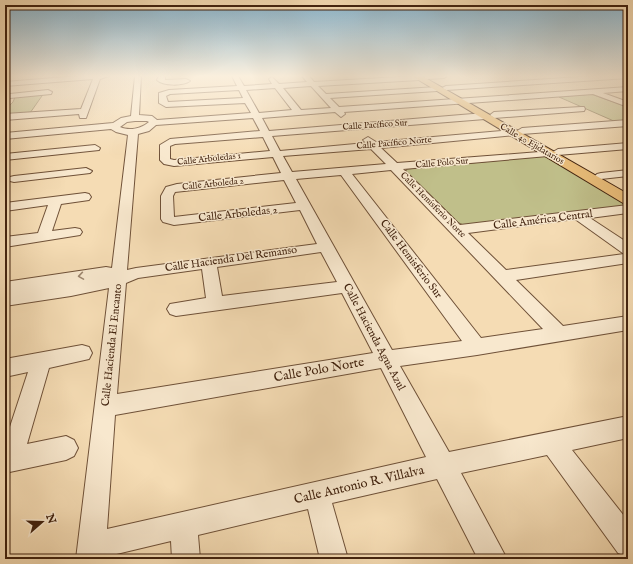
<svg xmlns="http://www.w3.org/2000/svg" width="633" height="564" font-family="'IM FELL English',serif">
<style>
.green{fill:#c0bf8a;stroke:#81714c}
.lines{fill:none;stroke-linecap:round;stroke-linejoin:round}
.minor-casing{stroke:#6f5138;stroke-width:2}
.major-casing{stroke:#42230f;stroke-width:2}
.minor{fill:#f8e8ce;fill-rule:evenodd}
.major{fill:#eabe7a;fill-rule:evenodd}
.oneway{stroke:#9d866e}
.labels{text-anchor:middle;dominant-baseline:central;stroke-width:3;stroke-linejoin:round;paint-order:stroke}
.far-street-label{font-size:9px;fill:#42230f;stroke:#f8e8ce}
.street-label{font-size:11px;fill:#42230f;stroke:#f8e8ce}
.near-street-label{font-size:13px;fill:#42230f;stroke:#f8e8ce}
</style>
<rect width="100%" height="100%" fill="#f5dcb4"/>
<filter id="stains"><feTurbulence type="fractalNoise" baseFrequency=".005" numOctaves="4"/><feColorMatrix values="0 0 0 0 .2 0 0 0 0 .09 0 0 0 0 .02 0 0 0 .5 -.17"/></filter>
<radialGradient id="worn" r=".72"><stop offset=".6" stop-color="#630" stop-opacity="0"/><stop offset="1" stop-color="#630" stop-opacity=".3"/></radialGradient>
<path class="green" d="M44,93l-14,20 -25,2v-5l8,-8 2,-5z
M591,94l37,13v14l-12,1 -57,-25z
M546,156l79,46 -1,4 -158,20 -7,-3 -53,-52 1,-2z"/>
<g class="lines">
<g class="minor-casing">
<path id="minor" d="M78,76h31l-9,3 -14,39h-6l-1,-4 -74,6v-6l76,-5 12,-30 -88,7v-4z
M135,76h6l-2,39 13,1 5,4 94,-7 -6,-10 -79,4 -7,-4v-10l10,-3 68,-4 -5,-10h6l6,10 28,-2 -3,-5 3,-2 7,7 28,-2 -5,-6h7l5,6 101,-6 7,2 -3,2 -101,6 8,8 111,-7 4,2 -4,2 -107,7 9,9 289,-20v4l-25,2 25,9v5l-35,-13 -249,18 1,2 -4,3 -6,-5 -73,6 7,13 216,-18 4,3 -4,3 -213,17 8,15 86,-8 -3,-3 5,-3 8,5 137,-12 5,3 -2,2 -135,13 16,15 155,-12 1,2 -1,2 -4,1 -145,13 57,56 168,-20v8l-38,5 38,25v20l-112,17 47,46 65,-10v14l-151,25 -77,11 49,86 179,-36v22l-56,12 56,71v36l-10,-4 -71,-98 -86,18 46,86h-29l-41,-80 -105,24 16,56h-28l-12,-50 -110,26 2,24h-28l-1,-18 -67,16v2h-28l33,-271 -38,8 -66,10v-24l101,-15 6,1 16,-133 -12,-3 -5,-3 -106,10v-6l108,-10 8,-5 10,-2zM311,86l20,22 -30,2 -18,-22zM275,88l17,22 -33,3 -13,-23zM239,90l4,8 -75,4 -2,-6 4,-2zM253,118l7,13 -90,8 -10,6v15l4,4 10,2 99,-9 8,16 -104,11 -11,3 -5,9v23l2,3 11,3 126,-15 17,34 -181,24 -9,2 11,-136 11,-3 7,-6zM135,121h12l2,1c-8,7 -20,9 -29,5l7,-5zM263,137l7,14 -96,9 -4,-1v-13l5,-2zM371,149l15,15 -94,8 -9,-16zM391,170l152,159 -62,9 -129,-164zM341,175l121,166 -70,9 -96,-171zM284,180l12,23 -122,14 -1,-21 2,-4zM575,219l49,35 -118,16 -38,-37zM321,252l16,30 -115,14 -5,-29zM202,269l4,29 -36,6 -3,5 3,5 6,2 166,-23 31,60 -256,41 9,-111 12,-5zM381,368l45,89 -319,72 8,-114z
M159,76h6v4l21,-1 4,2c-7,5 -27,5 -33,-1z
M424,76h23l-3,2 -17,1 -2,-1z
M594,76h34v2l-182,12 -4,-2 4,-2z
M48,90l4,2 -1,2 -41,4 -4,-2 4,-2z
M581,107h3l1,2 -1,2 -90,7 -4,-3 4,-3z
M628,120v6l-106,8 -5,-3 5,-3z
M628,143v6l-70,6 -5,-3 5,-3z
M95,145l5,3 -1,2 -94,10v-6z
M86,168l6,3 -2,2 -76,9 -4,-1 -2,-2 2,-2 4,-1z
M628,170v6l-27,3 -4,-1 -2,-2 2,-2 4,-1z
M85,193l4,1 2,3 -2,3 -28,4 -9,27 23,-3 5,1 2,3 -2,3 -75,12v-10l33,-4 10,-28 -43,6v-8z
M82,345l7,2 3,6 -3,6 -40,9 -22,76 39,-8 8,4 4,8 -4,8 -8,4 -61,13v-31l23,-70 -23,5v-18z"/>
</g>
<g class="major-casing">
<path id="major" d="M412,76h10l206,118v11l-5,-2z"/>
</g>
<use href="#minor" class="minor"/>
<use href="#major" class="major"/>
</g>
<defs><path id="oneway-chevron" d="M-2-3.5L2.5 0L-2 3.5" fill="none" stroke-width="1.6" stroke-linecap="round" stroke-linejoin="round"/></defs>
<use class="oneway" href="#oneway-chevron" transform="translate(81 276) rotate(171)"/>
<linearGradient id="sky" x2="0" y2="1"><stop stop-color="#89b7d2"/><stop offset="0.49" stop-color="#faefdd"/><stop offset="1" stop-color="#faefdd" stop-opacity="0"/></linearGradient>
<rect width="633" height="155" fill="url(#sky)"/>
<g class="labels">
<g class="far-street-label">
<text transform="translate(375 125) rotate(-4)">Calle Pacífico Sur</text>
<text transform="translate(394 143) rotate(-5)">Calle Pacífico Norte</text>
<text transform="translate(532 144) rotate(30)">Calle 40 Ejidatarios</text>
<text transform="translate(209 159) rotate(-6)">Calle Arboledas 1</text>
<text transform="translate(442 163) rotate(-5)">Calle Polo Sur</text>
<text transform="translate(213 184) rotate(-6)">Calle Arboleda 2</text>
<text transform="translate(433 205) rotate(45)">Calle Hemisferio Norte</text>
</g>
<g class="street-label">
<text transform="translate(238 214) rotate(-6)">Calle Arboledas 2</text>
<text transform="translate(543 220) rotate(-7)">Calle América Central</text>
<text transform="translate(231 259) rotate(-8)">Calle Hacienda Del Remanso</text>
<text transform="translate(411 259) rotate(53)">Calle Hemisferio Sur</text>
<text transform="translate(374 337) rotate(62)">Calle Hacienda Agua Azul</text>
<text transform="translate(112 345) rotate(-84)">Calle Hacienda El Encanto</text>
</g>
<g class="near-street-label">
<text transform="translate(319 370) rotate(-10)">Calle Polo Norte</text>
<text transform="translate(359 485) rotate(-13)">Calle Antonio R. Villalva</text>
</g>
</g>
<rect width="633" height="564" fill="none" stroke="#f5dcb4" stroke-width="20"/>
<rect x="6" y="6" width="621" height="552" fill="none" stroke="#42230f" stroke-width="2"/>
<rect x="10" y="10" width="613" height="544" fill="none" stroke="#42230f"/>
<g transform="translate(42 522) rotate(70)" stroke="#f8e8ce" stroke-width="3" paint-order="stroke">
<path d="M0-3L7 15L0 10L-7 15Z" fill="#42230f"/>
<text y="-6" font-size="11" font-weight="bold" text-anchor="middle" fill="#42230f">N</text>
</g>
<rect width="100%" height="100%" filter="url(#stains)"/>
<rect width="100%" height="100%" fill="url(#worn)"/>
</svg>
